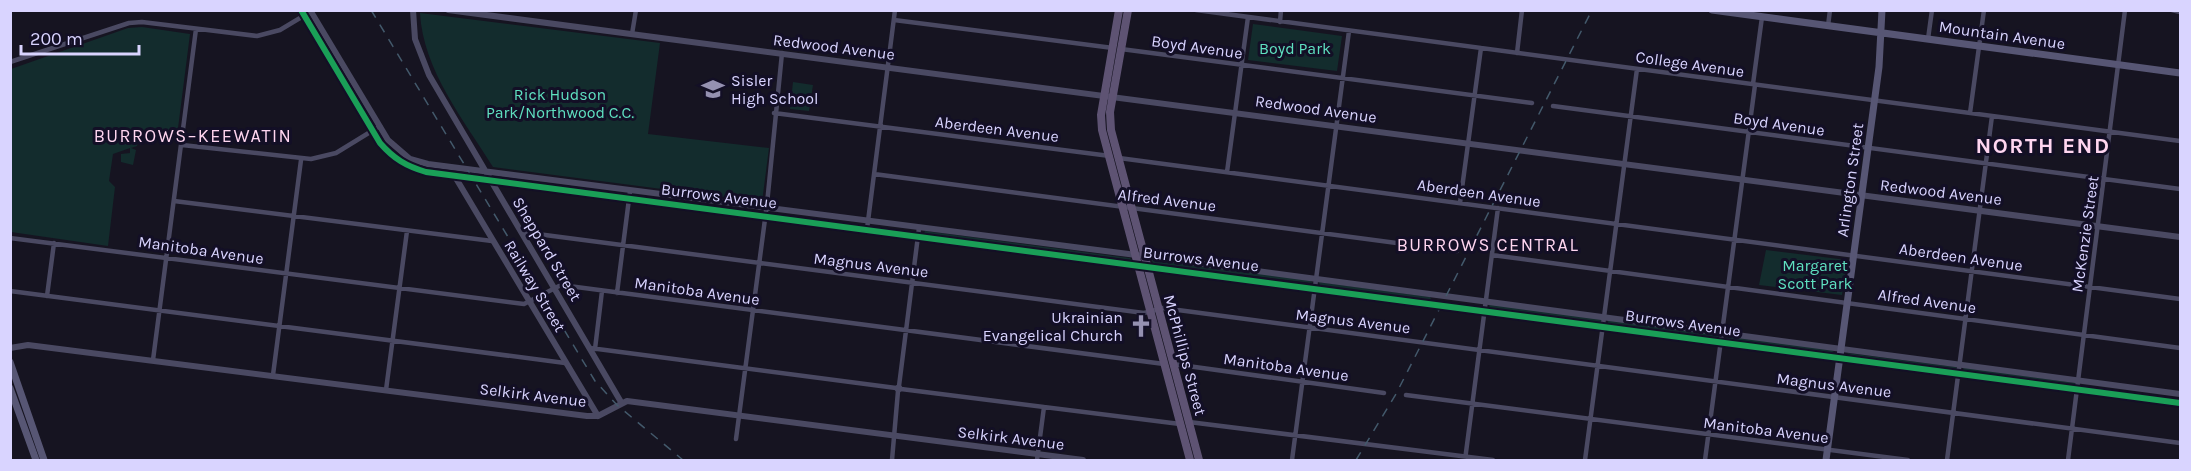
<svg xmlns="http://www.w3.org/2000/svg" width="2191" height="471" font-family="Karla,sans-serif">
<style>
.green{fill:#132c2d}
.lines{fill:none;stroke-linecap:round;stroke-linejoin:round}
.minor{stroke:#4a4962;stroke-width:4.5}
.tertiary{stroke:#4a4962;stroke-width:6}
.secondary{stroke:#575674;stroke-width:7}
.primary{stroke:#5e5373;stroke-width:8}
.rail{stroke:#43596b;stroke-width:1.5;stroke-dasharray:9 8;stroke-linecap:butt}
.cycleway-casing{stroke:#130f26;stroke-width:10}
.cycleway{stroke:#1a9f57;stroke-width:6}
.labels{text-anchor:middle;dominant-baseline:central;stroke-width:6;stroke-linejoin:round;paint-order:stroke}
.street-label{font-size:16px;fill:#d9d4ff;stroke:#130f26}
.park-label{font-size:16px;fill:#5fe0c0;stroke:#130f26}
.poi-label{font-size:16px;fill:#d9d4ff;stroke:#130f26;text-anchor:start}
.neighbourhood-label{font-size:18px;letter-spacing:1.5px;fill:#ffd6f0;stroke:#130f26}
.district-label{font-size:22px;font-weight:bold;letter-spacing:1.5px;fill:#ffd6f0;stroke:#130f26}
</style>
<rect width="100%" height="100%" fill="#161421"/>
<path class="green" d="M420,13l240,30 -12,91 121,14 -7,54 -269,-35c-29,-47 -70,-97 -73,-154z
M1253,24l89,12 -5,35 -89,-11z
M142,27l48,7 -13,102 -37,-3 -3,13 -6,2 5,2 -3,15 -12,-3v-8l9,-1v-5l-17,6 -4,27 6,6 -7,59 -97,-14v-163l117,-41z
M793,82l20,3 -4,26 -19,-2z
M925,231l205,27 2,2 -208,-26z
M1766,250l81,10 -5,35 -83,-10z
M1152,260l157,20 4,3 -160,-19z
M1319,282l111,15 1,2 -3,2 -108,-15z
M1489,304l112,15 1,3 -3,1 -109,-14z
M1608,320l111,15 1,3 -112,-13z
M1727,336l104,14 3,2 -8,2 -99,-14 -2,-2z
M1847,353l109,14 1,2 -103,-12z
M1963,367l112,16v1l-111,-12z"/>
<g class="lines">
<path class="minor" d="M1196,10l984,131
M2172,10l8,2
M894,20l219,28
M1280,22l1,-12
M1828,26l2,-16
M632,34l4,-24
M1928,39l4,-29
M1121,49l411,54
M1517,53l5,-43
M10,62l119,-39 13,-1 115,14 23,-6 30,-18
M1753,84l9,-67
M1553,106l627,83
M774,113l336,43
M1970,113l14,-103
M182,145l129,14 25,-6 44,-27
M1119,158l1061,141
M1227,172l21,-155
M874,174l583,77
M174,201l318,40
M1460,203l21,-155
M867,229l28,-219
M522,232l622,81 19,-5 1017,135
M10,238l514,66 37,-19 603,79
M1492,255l688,93
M10,291l555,72
M617,293l13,-102
M47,296l7,-53
M590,348l306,40
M595,349l7,-58
M153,360l43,-331
M1173,364l211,29
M273,375l28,-215
M899,386l20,-158
M901,389l279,35
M386,390l21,-159
M1406,395l502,65
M1189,422l304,38
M736,439l31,-235 15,-151
M892,460l6,-69 3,-2 -2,-3 -3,2 2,3
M1037,460l7,-53
M1292,460l57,-429
M1465,460l33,-252
M1585,460l52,-391
M1705,460l50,-375
M1947,460l45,-344
M2068,460l57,-450"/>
<path class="tertiary" d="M301,10l79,133c14,16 26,23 46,29l1754,231
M310,10l78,130 22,19 18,5 716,92 1036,138
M413,10l2,29 14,36 192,327
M448,10l1732,227
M454,175l144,241
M10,348l18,-3 559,71h11l29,-15 456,59"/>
<path class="secondary" d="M1712,10l468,63
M10,362l34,98
M10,388l26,72
M1826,460l53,-393 3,-57"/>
<path class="primary" d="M1119,10l-18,105 1,15 88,330
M1128,10l-18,102 1,18 88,330"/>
<path class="rail" d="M371,10l224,371 22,24 66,55
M1356,460l40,-66 196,-384"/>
<g class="cycleway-casing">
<path id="cycleway" d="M301,10l79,133c14,16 26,23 46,29l1754,231"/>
</g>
<use href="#cycleway" class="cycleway"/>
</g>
<defs>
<g id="school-bare" transform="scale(1.8)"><path d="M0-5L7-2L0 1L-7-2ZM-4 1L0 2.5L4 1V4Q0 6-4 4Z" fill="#9591b1" stroke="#130f26" stroke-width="2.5" paint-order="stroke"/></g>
<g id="church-bare" transform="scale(1.8)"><path d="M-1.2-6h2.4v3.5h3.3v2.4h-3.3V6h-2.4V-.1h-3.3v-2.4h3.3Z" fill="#9591b1" stroke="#130f26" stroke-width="2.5" paint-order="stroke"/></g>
</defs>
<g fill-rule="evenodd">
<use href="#school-bare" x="713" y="89"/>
<use href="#church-bare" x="1141" y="326"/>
</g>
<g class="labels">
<g class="street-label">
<text transform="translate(2002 35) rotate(8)">Mountain Avenue</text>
<text transform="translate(834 47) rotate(7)">Redwood Avenue</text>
<text transform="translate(1197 47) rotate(8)">Boyd Avenue</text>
<text transform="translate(1690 64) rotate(8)">College Avenue</text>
<text transform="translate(1316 109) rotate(8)">Redwood Avenue</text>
<text transform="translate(1779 124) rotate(8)">Boyd Avenue</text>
<text transform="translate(997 129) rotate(7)">Aberdeen Avenue</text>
<text transform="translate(1850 180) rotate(-82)">Arlington Street</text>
<text transform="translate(1941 192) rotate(7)">Redwood Avenue</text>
<text transform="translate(1479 193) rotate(8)">Aberdeen Avenue</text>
<text transform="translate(719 196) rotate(7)">Burrows Avenue</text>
<text transform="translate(1167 200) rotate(7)">Alfred Avenue</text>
<text transform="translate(2085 234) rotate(-82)">McKenzie Street</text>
<text transform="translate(547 249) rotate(59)">Sheppard Street</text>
<text transform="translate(201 250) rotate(8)">Manitoba Avenue</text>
<text transform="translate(1961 257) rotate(8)">Aberdeen Avenue</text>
<text transform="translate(1201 259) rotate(7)">Burrows Avenue</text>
<text transform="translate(871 265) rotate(7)">Magnus Avenue</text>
<text transform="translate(535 286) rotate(59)">Railway Street</text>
<text transform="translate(697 291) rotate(8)">Manitoba Avenue</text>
<text transform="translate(1927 301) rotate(8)">Alfred Avenue</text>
<text transform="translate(1353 321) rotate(7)">Magnus Avenue</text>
<text transform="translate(1683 323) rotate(8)">Burrows Avenue</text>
<text transform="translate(1185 355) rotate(75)">McPhillips Street</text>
<text transform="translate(1286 367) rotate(8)">Manitoba Avenue</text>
<text transform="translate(1834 385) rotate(7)">Magnus Avenue</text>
<text transform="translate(533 395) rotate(7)">Selkirk Avenue</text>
<text transform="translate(1766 430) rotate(7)">Manitoba Avenue</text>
<text transform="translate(1011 438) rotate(7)">Selkirk Avenue</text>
</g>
<g class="park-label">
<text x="1295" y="48">Boyd Park</text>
<text x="560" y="94">Rick Hudson<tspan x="560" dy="18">Park/Northwood C.C.</tspan></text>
<text x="1815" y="265">Margaret<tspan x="1815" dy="18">Scott Park</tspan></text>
</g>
<g class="poi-label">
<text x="731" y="80">Sisler<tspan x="731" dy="18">High School</tspan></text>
<text x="1123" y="317" text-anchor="end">Ukrainian<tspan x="1123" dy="18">Evangelical Church</tspan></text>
</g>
<g class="neighbourhood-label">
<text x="193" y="136">BURROWS–KEEWATIN</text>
<text x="1488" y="245">BURROWS CENTRAL</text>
</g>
<g class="district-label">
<text x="2043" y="146">NORTH END</text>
</g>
</g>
<rect width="2191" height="471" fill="none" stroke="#d9d4ff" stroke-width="24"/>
<path d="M21 45v9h118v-9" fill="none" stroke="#d9d4ff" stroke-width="3"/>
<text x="30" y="45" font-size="18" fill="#d9d4ff" stroke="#130f26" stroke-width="4.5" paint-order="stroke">200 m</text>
</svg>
